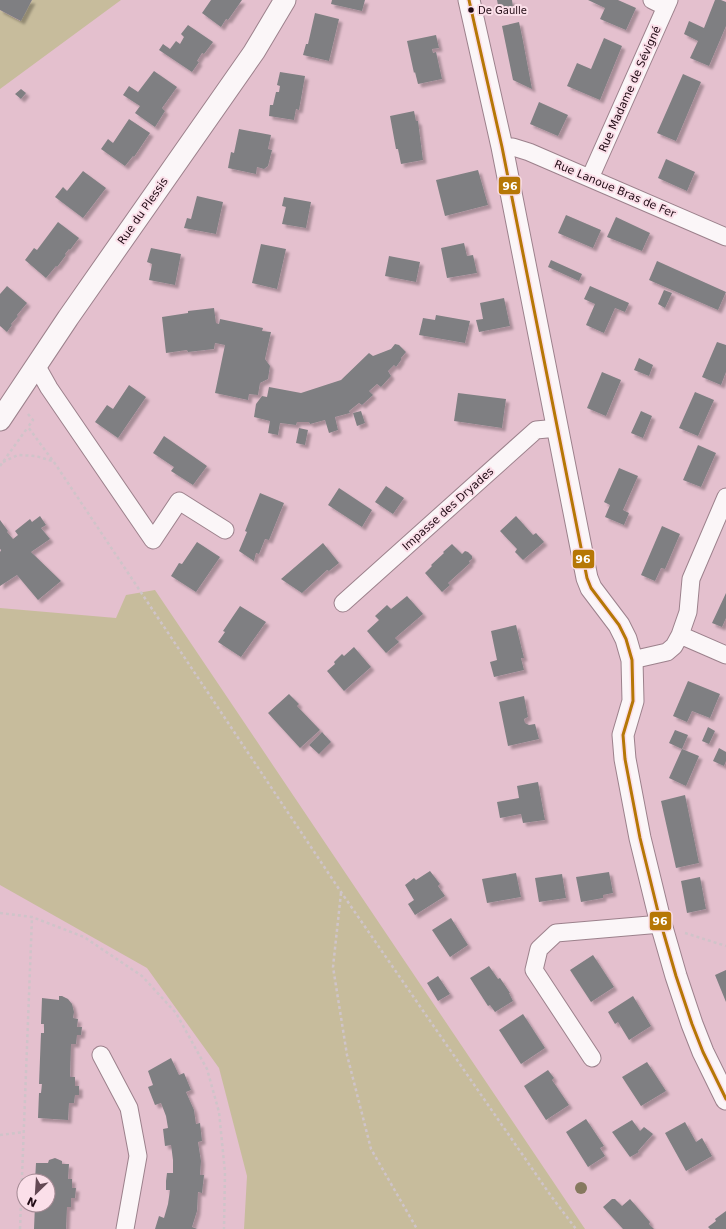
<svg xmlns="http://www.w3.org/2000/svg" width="726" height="1229" font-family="'DejaVu Sans',sans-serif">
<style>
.green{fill:#c7bc9c}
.building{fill:#7f7f82;filter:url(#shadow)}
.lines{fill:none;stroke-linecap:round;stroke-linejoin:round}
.minor-casing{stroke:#9c818c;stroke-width:19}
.tertiary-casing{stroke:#9c818c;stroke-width:23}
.path{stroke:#cfc4c9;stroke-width:2.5;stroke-dasharray:3 3;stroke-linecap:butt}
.minor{stroke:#fbf6f8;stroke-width:17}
.tertiary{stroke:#fbf6f8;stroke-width:21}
.bus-1-casing{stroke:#fbdfe9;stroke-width:6}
.bus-1{stroke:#b67706;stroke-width:3}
.tree{fill:#86795f}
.bus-dot{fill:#1f0913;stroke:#fbdfe9;stroke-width:1.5}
.labels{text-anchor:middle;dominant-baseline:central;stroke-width:4;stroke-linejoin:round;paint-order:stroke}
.bus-label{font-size:10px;fill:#1f0913;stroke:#fbdfe9;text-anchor:start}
.street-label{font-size:11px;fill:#1f0913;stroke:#fbdfe9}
.line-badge{stroke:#fbdfe9;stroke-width:1.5}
.badge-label{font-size:11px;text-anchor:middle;font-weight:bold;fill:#fff}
</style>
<defs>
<filter id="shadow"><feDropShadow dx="3.5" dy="3.5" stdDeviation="1" flood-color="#0004"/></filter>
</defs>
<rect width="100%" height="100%" fill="#e4c0ce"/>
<path class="green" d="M32,0h89l-121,89v-79l20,11z
M155,590l430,639h-341l3,-53 -28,-108 -72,-100 -147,-83v-277l116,10 10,-23z"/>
<path class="building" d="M0,0h32l-11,21 -21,-11z
M211,0h31l-14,20 -2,-1 -5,8 -19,-14z
M332,0h33l-3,11 -31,-7z
M497,0h15l1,7 -14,3z
M588,0h30l18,8 -10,22 -26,-11 5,-11z
M715,0h6l5,2v24l-17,40 -19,-8 8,-17 -14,-7 5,-13 15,7z
M315,13l24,6 -10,42 -26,-6 3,-11h2z
M519,22l4,19 9,48 -19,-9 -11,-54z
M188,25l25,17 -9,12 -2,-1 -5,8 2,1 -7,10 -33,-22 4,-6 7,5 6,-8 4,3 4,-7 -3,-3z
M436,35l3,13 -7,1 1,4 3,-1 6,27 -24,5 -3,-12 -1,1 -7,-32z
M604,38l18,8 -22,54 -33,-14 10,-23 14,6z
M154,71l23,16 -15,21 3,3 -10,16 -20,-14 5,-7 -17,-11 6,-9 9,6z
M280,72l25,4 -6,34 -3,-1 -2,11 -25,-4 1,-11h3l3,-13h3l1,-6 -3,-1z
M683,74l18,8 -25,59 -19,-8z
M21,89l5,4 -5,6 -6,-5z
M539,102l29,13 -10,21 -28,-12z
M414,111l2,10h2l5,39 -22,4 -3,-15h-2l-6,-33z
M129,119l21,14 -16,24 -1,-1 -8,10 -24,-17 7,-10 5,4z
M239,129l32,6 -3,14 4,1 -4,16 -4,3 -7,-2 -1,7 -28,-6 3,-16 3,1z
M666,159l29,13 -8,19 -29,-13z
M478,170l10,35 -43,11 -9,-36z
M83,171l23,17 -23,30 -28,-21 8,-10 4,4z
M197,196l26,6 -7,32 -32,-6 3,-10 4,1z
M284,197l27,5 -5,26 -24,-4 4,-17 -4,-1z
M566,215l35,15 -8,18 -35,-15z
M616,217l34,16 -8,18 -35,-14z
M58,222l21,16 -9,12 -1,-1 -4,5 1,1 -9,12 -1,-1 -10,12 -21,-18 9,-12 3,2z
M464,243l3,13 6,-1 4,18 -30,5 -6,-30z
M261,244l25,5 -9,40 -25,-6z
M151,248l30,6 -6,31 -26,-5 3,-16 -5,-2z
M389,256l31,6 -4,20 -31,-6z
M551,260l31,14 -3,7 -31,-14z
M657,261l69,31 -8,18 -69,-30z
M7,286l20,17 -10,12 1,1 -7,8 1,1 -5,7 -7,-6v-32z
M590,286l39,17 -4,9 -10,-4 -11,25 -18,-8 9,-21 -11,-5z
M664,290l8,3 -7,15 -7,-4z
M504,298l6,28 -31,6 -3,-12 7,-1 -3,-16z
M214,308l2,15 3,1 1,-5 43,9 -1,3 9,1 -6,27 5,7 -2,13 -8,4 -2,12 -9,-1 -1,6 -33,-7 10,-48 -10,-2 -1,6 -26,3 -1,-2 -21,3 -4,-36 26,-4v-2z
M436,315l34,6 -5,22 -46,-8 4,-17 12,2z
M717,342l9,3v27l-5,13 -19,-8z
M395,344l4,1 7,7 -5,6v2l-5,7 -2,-2 -6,6 3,5 -10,11 -4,-3 -8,7 4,4 -11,10 -3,-2 -10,8 1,2 -15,4 3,13 -9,3 -4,-13 -15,4 -1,-2h-12l-1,3 -16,-2 -2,12 -10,-2 2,-12 -16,-4 2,-13 6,-8 5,1 2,-10 32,6 40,-13 28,-27 4,3 18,-7z
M639,358l14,7 -4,11 -15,-6z
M602,372l19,8 -15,36 -19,-8z
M129,385l17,12 -28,41 -23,-16 12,-17 6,4z
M695,392l19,8 -16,36 -19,-8z
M458,393l48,6 -4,29 -48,-7z
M361,411l4,12 -8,3 -4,-13z
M641,411l11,5 -9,22 -12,-5z
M299,428l9,2 -3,15 -9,-2z
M164,436l43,30 -14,19 -22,-14 3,-4 -21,-14z
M698,445l18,8 -15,34 -18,-7z
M619,468l19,8 -15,34 6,3 -5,12 -19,-8 5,-12 -6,-3z
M386,486l18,12 -11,16 -18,-12z
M339,488l33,22 -10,17 -34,-22z
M260,493l24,10 -15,37 -4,-1 -6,15 -3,-1 -2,8 -15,-10 8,-19 -2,-1z
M40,516l6,9 -5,3 9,11 -19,13 30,29 -23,19 -21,-25 -17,11v-34l1,-2 -1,-1v-29l8,11 -1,1 6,7 5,-4 -3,-4 15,-12 2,3z
M516,516l17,19 3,-2 8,9 -21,18 -8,-8 2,-3 -17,-18z
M662,526l18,8 -15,35 -4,-1 -6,13 -14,-6z
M197,542l23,15 -24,35 -25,-16 8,-13 3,1z
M323,543l16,20 -10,8 -2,-1 -25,23 -21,-14z
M452,544l10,10 3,-3 3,1 4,4v3l-3,2 1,2 -22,20 2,2 -8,7 -17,-19 7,-7 -1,-1 13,-12 -1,-1z
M726,593v25l-4,9 -10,-4z
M407,596l16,18 -28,24 4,4 -13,11 -19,-22 12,-11 -4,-4 12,-11 4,4z
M240,606l26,16 -25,35 -23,-15 7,-10 -2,-1z
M516,625l8,33h-3l3,12 -30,7 -4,-15 7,-2 -6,-29z
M354,647l17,20 -27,24 -17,-20 8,-7 -1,-2 8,-8 2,2z
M688,681l32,13 -10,24 -18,-7 -5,11 -14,-6z
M289,694l10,10 -2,2 23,24 -20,18 -32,-35z
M524,696l4,21 -4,2 1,4 4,2 6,-1 4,15 -31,7 -9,-44z
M708,727l7,4 -6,13 -7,-3z
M675,730l13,5 -6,14 -13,-6z
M322,732l9,10 -12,12 -10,-9z
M719,748l7,4v9l-2,5 -11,-5z
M682,749l17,7 -13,30 -17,-8z
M538,782l7,38 -22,3 -2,-9 -21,4 -3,-16 22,-4 -2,-12z
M685,795l14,68 -23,5 -15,-67z
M430,871l10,13 -2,2 7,10 -30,19 -7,-11 6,-4 -9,-15 9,-7 2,2z
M609,872l4,21 -10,2v3l-22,4 -5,-25z
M516,873l5,24 -34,6 -5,-24z
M562,874l4,24 -27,4 -4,-24z
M700,877l6,32 -19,4 -6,-32z
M451,918l17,27 -18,12 -18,-27z
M593,955l21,32 -23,15 -21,-32z
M489,966l9,13 2,-1 10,15h-1l4,8 -18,11 -5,-7 -2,1 -18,-28z
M726,970v32l-11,-27z
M438,976l12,18 -12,7 -11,-18z
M59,996h3l6,3 4,5 2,8 -1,6 5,1 -1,8h5l-1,8h-4l-1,9h-5l-1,33h5v9h4v9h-4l-1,8h-5l-1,17 -30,-2 1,-25h2l1,-9h-3l2,-51h3v-9h-3l1,-26 17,2z
M633,996l18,30 -22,14 -11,-18 -3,2 -7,-12z
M523,1014l22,34 -24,16 -22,-34z
M171,1058l8,17 5,-2 7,17 -5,2 8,18 2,14 4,-1 2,18 -4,1 3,19 -1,14h4l-2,18 -4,-1 -1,19 -5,16 5,2h-42l4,-13 5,2 4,-14 2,-14h-4v-9l1,-8h6v-13l-2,-15 -6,1 -2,-17 5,-1 -2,-12 -5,-13 -6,2 -7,-18 5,-2 -5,-14z
M647,1062l19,29 -25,15 -19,-29z
M548,1070l6,8 -2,2 17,25 -23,15 -22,-34z
M586,1119l18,27 -4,2 5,8 -17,11 -22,-35z
M632,1120l8,11 4,-4 9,7 -15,17 1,1 -9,5 -18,-25z
M685,1122l11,20 6,-4 10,18 -26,15 -21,-38z
M55,1158l7,3v3h7l-1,15h4v9h4l-1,10h-4v9h-4l-1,22h-32l1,-24h13v-24h-13l1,-18h12l1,-3z
M612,1199h3l7,7 8,-7 20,23 -1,2 5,5h-31l-20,-22z
M726,1211v18h-16l-2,-2 8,-6 -1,-2z"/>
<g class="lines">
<g class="minor-casing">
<path id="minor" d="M652,0l14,7
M502,147h11l16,5 197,85
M590,178l79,-178
M36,365l13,23 104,152 26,-39 46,29
M343,603l193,-173 22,-2
M680,635l46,20
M632,660l35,-8 7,-6 6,-11 8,-23 3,-33 35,-82
M101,1055l28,53 9,48 -13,73
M592,1058l-58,-88 5,-21 17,-16 105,-9"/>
</g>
<g class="tertiary-casing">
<path id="tertiary" d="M469,0l33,147 85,431 4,10 28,37 7,14 6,21 1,41 -10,34 2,24 15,79 21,86 15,52 16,48 11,28 23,47
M0,420l68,-102 186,-266 31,-52"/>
</g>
<path class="path" d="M28,414l5,6 -5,7 28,38 285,427 210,304 25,33
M3,462l15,-7 18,1 16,5
M0,466l28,-39
M341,893l-8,74 14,88 24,94 46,80
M0,913l32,4 52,20 58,39 34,37 31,56 12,43 6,60 -1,57
M685,933l41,13
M0,1135l24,-3
M20,1229l12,-312"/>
<use href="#minor" class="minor"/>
<use href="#tertiary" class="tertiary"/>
<g class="bus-1-casing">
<path id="bus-1" d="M469,0l33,147 85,431 4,10 28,37 7,14 6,21 1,41 -10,34 2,24 15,79 21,86 15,52 16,48 11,28 23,47"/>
</g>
<use href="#bus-1" class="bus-1"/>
</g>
<circle class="tree" cx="581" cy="1188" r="6"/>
<circle class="bus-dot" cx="471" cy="10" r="3.5"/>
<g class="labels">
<g class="bus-label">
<text x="478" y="10">De Gaulle</text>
</g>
<g class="street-label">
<text transform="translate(630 89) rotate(-66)">Rue Madame de Sévigné</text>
<text transform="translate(615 189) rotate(23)">Rue Lanoue Bras de Fer</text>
<text transform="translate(143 211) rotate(-55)">Rue du Plessis</text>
<text transform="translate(448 509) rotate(-42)">Impasse des Dryades</text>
</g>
</g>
<g class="line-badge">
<rect x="498" y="176" width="23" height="19" rx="4" fill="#b67706"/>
<rect x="572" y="549" width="23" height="20" rx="4" fill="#b67706"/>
<rect x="649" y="911" width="23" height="20" rx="4" fill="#b67706"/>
</g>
<g class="badge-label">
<text x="510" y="190">96</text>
<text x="583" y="563">96</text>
<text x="660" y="925">96</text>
</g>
<g transform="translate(36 1193) rotate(205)"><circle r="19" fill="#fbdfe9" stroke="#a38993"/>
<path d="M0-3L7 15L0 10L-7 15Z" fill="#644954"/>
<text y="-6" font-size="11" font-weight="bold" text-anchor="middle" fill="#1f0913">N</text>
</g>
</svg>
